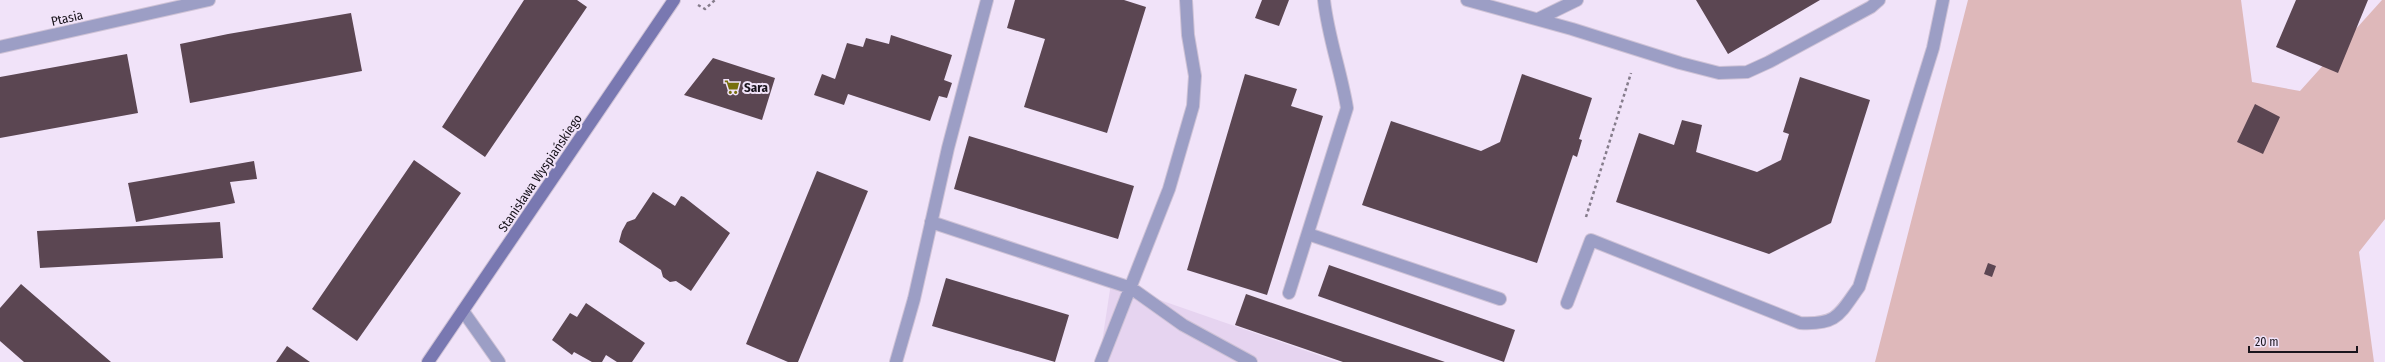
<svg xmlns="http://www.w3.org/2000/svg" width="2385" height="362" font-family="'Fira Sans Condensed',sans-serif">
<style>
.built{fill:#e6d4f0}
.green{fill:#deb8ba}
.building{fill:#5b4652}
.lines{fill:none;stroke-linecap:round;stroke-linejoin:round}
.lane-casing{stroke:#cec2d6;stroke-width:14}
.street-casing{stroke:#cec2d6;stroke-width:14}
.secondary-casing{stroke:#cec2d6;stroke-width:14}
.path{stroke:#857c8b;stroke-width:2.5;stroke-dasharray:3 3;stroke-linecap:butt}
.lane{stroke:#9c9ec5;stroke-width:12}
.street{stroke:#9c9ec5;stroke-width:12}
.secondary{stroke:#7978b1;stroke-width:12}
.labels{text-anchor:middle;dominant-baseline:central;stroke-width:4;stroke-linejoin:round;paint-order:stroke}
.street-label{font-size:13px;fill:#19141c;stroke:#f1e3f9}
.poi-label{font-size:13px;font-weight:bold;fill:#19141c;stroke:#f1e3f9;text-anchor:start}
</style>
<rect width="100%" height="100%" fill="#f1e3f9"/>
<path class="built" d="M1111,283l227,79h-239z"/>
<path class="green" d="M1968,0h273l11,82 48,9 82,-91h3v219l-26,33 15,110h-499z"/>
<path class="building" d="M524,0h53l10,7 -102,150 -43,-30z
M1015,0h109l22,7 -39,126 -83,-26 21,-68 -38,-11z
M1262,0h27l-10,26 -24,-8z
M1696,0h124l-92,54z
M2296,0h72l-30,73 -62,-26z
M351,13l11,58 -172,32 -10,-59 48,-10z
M891,35l61,20 -8,25 8,3 -5,15 -8,-2 -9,25 -82,-27 -4,11 -30,-10 8,-21 13,5 12,-36 16,4 3,-9 23,6z
M127,54l11,59 -138,25v-61z
M713,58l62,20 -13,42 -78,-25z
M1245,74l52,15 -6,17 32,10 -56,179 -80,-25z
M1522,74l70,24 -13,41 3,1 -5,17 -4,-2 -36,108 -175,-58 29,-84 90,30 19,-9z
M1800,77l70,23 -39,123 -62,31 -153,-52 23,-69 35,12 8,-25 20,5 -6,27 61,20 24,-12 8,-26 -6,-2z
M2255,104l25,13 -17,37 -26,-12z
M969,136l165,50 -16,53 -164,-50z
M414,160l47,33 -104,148 -45,-32z
M254,161l3,18 -27,3 5,21 -99,19 -8,-39z
M817,171l51,20 -70,171h-10l-42,-18z
M653,192l22,14 6,-10 3,1 46,36 -39,58 -15,-10 -6,1 -7,-5 -2,-7 -42,-28 3,-11 5,-9 8,-3z
M220,222l3,36 -183,10 -3,-37z
M1988,263l8,3 -4,11 -8,-3z
M1329,265l186,65 -11,32 -186,-66z
M946,278l123,37 -14,47 -123,-36z
M21,284l68,59 22,19h-87l-24,-21v-33z
M1246,294l199,68h-102l-108,-37z
M586,303l59,40 -13,19h-15l-11,-7 -4,7h-10l-18,-10 -2,3 -20,-15 18,-27 7,4z
M287,346l23,16h-34z"/>
<g class="lines">
<g class="lane-casing">
<path id="lane" d="M1467,0l105,29 108,34 39,10 28,-1 22,-10 102,-55 8,-7
M1538,19l39,-19
M931,222l200,66 52,37 68,37
M1308,234l192,65
M1289,293l58,-185c-6,-37 -19,-71 -23,-108
M1567,303l24,-63 209,83c37,2 39,-8 59,-36l74,-239 10,-48
M463,311l36,51
M896,362l18,-63 34,-151 39,-148
M1101,362l68,-173 24,-83 2,-30 -7,-41 -2,-35"/>
</g>
<g class="street-casing">
<path id="street" d="M0,47l209,-47"/>
</g>
<g class="secondary-casing">
<path id="secondary" d="M428,362l246,-362"/>
</g>
<path class="path" d="M698,5l7,4 10,-9
M1586,217l45,-144"/>
<use href="#lane" class="lane"/>
<use href="#street" class="street"/>
<use href="#secondary" class="secondary"/>
</g>
<defs>
<g id="supermarket-bare" transform="scale(1.2)"><path d="M-6-5.5h2.5l.6 2H6L4.5 2H-2.5L-4.4-4H-6ZM-1.5 3.2a1.3 1.3 0 1 0 .1 0ZM3 3.2a1.3 1.3 0 1 0 .1 0Z" fill="#776f0e" stroke="#f1e3f9" stroke-width="2.5" paint-order="stroke"/></g>
</defs>
<g fill-rule="evenodd">
<use href="#supermarket-bare" x="732" y="87"/>
</g>
<g class="labels">
<g class="street-label">
<text transform="translate(67 18) rotate(-13)">Ptasia</text>
<text transform="translate(540 173) rotate(-56)">Stanisława Wyspiańskiego</text>
</g>
<g class="poi-label">
<text x="744" y="87">Sara</text>
</g>
</g>
<path d="M2249 346v6h108v-6" fill="none" stroke="#19141c" stroke-width="2"/>
<text x="2255" y="346" font-size="12" fill="#19141c" stroke="#f1e3f9" stroke-width="3" paint-order="stroke">20 m</text>
</svg>
